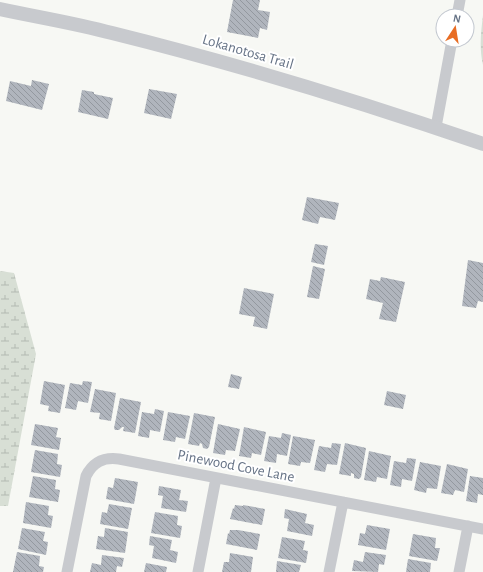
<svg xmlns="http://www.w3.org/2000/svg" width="483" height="572" font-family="'Alegreya Sans',sans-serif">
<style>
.wetland{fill:url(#wetland-marsh)}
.building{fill:url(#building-back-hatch)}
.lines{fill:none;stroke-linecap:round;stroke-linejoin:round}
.minor{stroke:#c8cace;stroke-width:11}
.tertiary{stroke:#c8cace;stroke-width:14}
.labels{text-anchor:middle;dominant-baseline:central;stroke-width:4;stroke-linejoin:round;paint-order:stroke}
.street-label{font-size:15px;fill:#667386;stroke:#fff}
</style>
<defs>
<pattern id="wetland-marsh" width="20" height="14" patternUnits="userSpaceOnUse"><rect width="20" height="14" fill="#d8dfd5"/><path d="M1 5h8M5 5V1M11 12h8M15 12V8" fill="none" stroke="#b3b9b2"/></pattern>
<pattern id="building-back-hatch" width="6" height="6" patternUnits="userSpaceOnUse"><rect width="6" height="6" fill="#b0b5bd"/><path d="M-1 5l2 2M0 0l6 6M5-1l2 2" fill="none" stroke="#93989f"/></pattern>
</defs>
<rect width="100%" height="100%" fill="#f7f8f4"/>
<path class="wetland" d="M483,15v50c-4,-17 -2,-33 0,-50z
M0,271l14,2 22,81 -28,152h-8z"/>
<path class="building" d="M233,0h27l-2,10 12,2 -3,18 -7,-2 -2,10 -31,-6z
M32,80l17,4 -7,26 -36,-9 4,-20 21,5z
M149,89l28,5 -6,25 -27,-6z
M82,90l12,2v2l19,4 -5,21 -30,-7z
M307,197l32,6 -4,17 -15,-3 -2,7 -16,-4z
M315,244l13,2 -4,19 -13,-3z
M468,260l15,3v39l-5,-1 -2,7 -14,-2z
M313,266l12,3 -6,30 -12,-2z
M381,277l24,5 -9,40 -17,-3 4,-16 -17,-4 4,-20 10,2z
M244,288l30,6 -7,35 -14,-3 2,-9 -16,-3z
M231,374l11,3 -3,12 -11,-2z
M44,381l21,4 -5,28 -12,-2 1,-5 -9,-2z
M83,381l9,1 -4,21 -10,-2 -2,9 -11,-2 5,-25 12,2z
M95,389l21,4 -5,28 -12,-2 1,-6 -10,-1z
M387,391l19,4 -3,14 -19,-4z
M120,398l21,4 -6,31 -12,-2 1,-4h-2l-3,3h-4l-1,-2z
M155,409l9,2 -4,21 -10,-2 -1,8 -11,-2 4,-24 12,2z
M168,412l22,4 -5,23 -9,-2 -1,5 -12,-2z
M194,413l21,4 -6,30 -2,2 -4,-1 -1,-4 -2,-1 -1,3 -11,-2z
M35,424l23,4 -2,9 5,1 -2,12 -28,-5z
M218,424l22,5 -5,22 -9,-1 -1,5 -12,-2z
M244,427l22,5 -5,23 -9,-2 -1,5 -12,-2z
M282,433l9,2 -4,21 -10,-2 -1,9 -12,-2 5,-25 12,2z
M293,436l22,4 -5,23 -9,-1 -1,4 -12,-2z
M332,443l9,1 -4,21 -10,-1 -2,8 -11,-2 5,-24 12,2z
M345,443l21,5 -5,29 -2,2 -5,-1v-4l-3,-1v3l-12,-2z
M35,450l23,4 -1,10 5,1 -2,12 -29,-5z
M369,451l22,5 -4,23 -10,-2 -1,5 -12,-2z
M407,458l9,1 -4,22 -10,-2 -1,8 -11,-2 4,-24 12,2z
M420,462l21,4 -4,23 -10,-1 -1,5 -12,-3z
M447,464l21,5 -4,23 -9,-2 -2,5 -12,-2z
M33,476l23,4 -1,9 5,1 -2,12 -29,-5z
M470,476l13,2v17l-5,-1 -1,9 -11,-2z
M115,478l23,4 -4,22 -28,-5 2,-12 5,1z
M159,486l22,4 -2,10 9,1 -2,11 -25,-4 2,-12 -5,-1z
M26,502l23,4 -1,9 5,1 -2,12 -28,-5z
M109,504l23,4 -4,21 -28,-5 2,-12 5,1z
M235,505l8,1v-1l22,4 -3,16 -32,-6 3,-11 1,1z
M285,509l22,5 -2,9 9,2 -2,11 -25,-5 2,-12 -5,-1z
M155,512l23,4 -1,9 5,1 -2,12 -29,-5z
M367,525l23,4 -4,21 -28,-5 2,-12 5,1z
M22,528l23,4 -2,9 5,1 -2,13 -28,-6z
M105,528l23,4 -3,21 -29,-4 2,-13 6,1z
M230,530h8l22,4 -3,16 -31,-6 2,-11 1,1z
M413,534l23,4 -1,10h5l-3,13 -28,-5z
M150,536l22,4 -2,10 8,2 -2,11 -24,-5 2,-12 -5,-1z
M282,537l23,4 -2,9 5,1 -2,12 -28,-5z
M17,552l23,4 -1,10 5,1 -1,5h-30z
M365,552l21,3 -2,10 -5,-1 -1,8 -26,-1 2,-11 9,2z
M230,553l23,4 -2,15h-29l2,-10h5z
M102,555l22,3 -2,9 -5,-1 -1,6h-26l2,-9 9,2z
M408,559l23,4 -1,9h-24z
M277,561l24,4 -2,7h-23z
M146,563l21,4 -1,5h-22z"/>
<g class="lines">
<path class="minor" d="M457,16l3,-16
M436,127l16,-87
M67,572l19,-96c7,-14 17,-19 33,-17l364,70
M198,572l18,-94
M329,572l14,-70
M459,572l9,-46"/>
<path class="tertiary" d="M0,9c37,8 75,14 112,24 125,31 249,69 371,111"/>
</g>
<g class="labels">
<g class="street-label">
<text transform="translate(248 52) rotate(16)">Lokanotosa Trail</text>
<text transform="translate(236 466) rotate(11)">Pinewood Cove Lane</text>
</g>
</g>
<g transform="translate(455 28) rotate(12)"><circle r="19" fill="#ffffff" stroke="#c2c7cf"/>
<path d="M0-3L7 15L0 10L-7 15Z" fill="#e86d24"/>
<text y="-6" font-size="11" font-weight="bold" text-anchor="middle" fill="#667386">N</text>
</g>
</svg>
